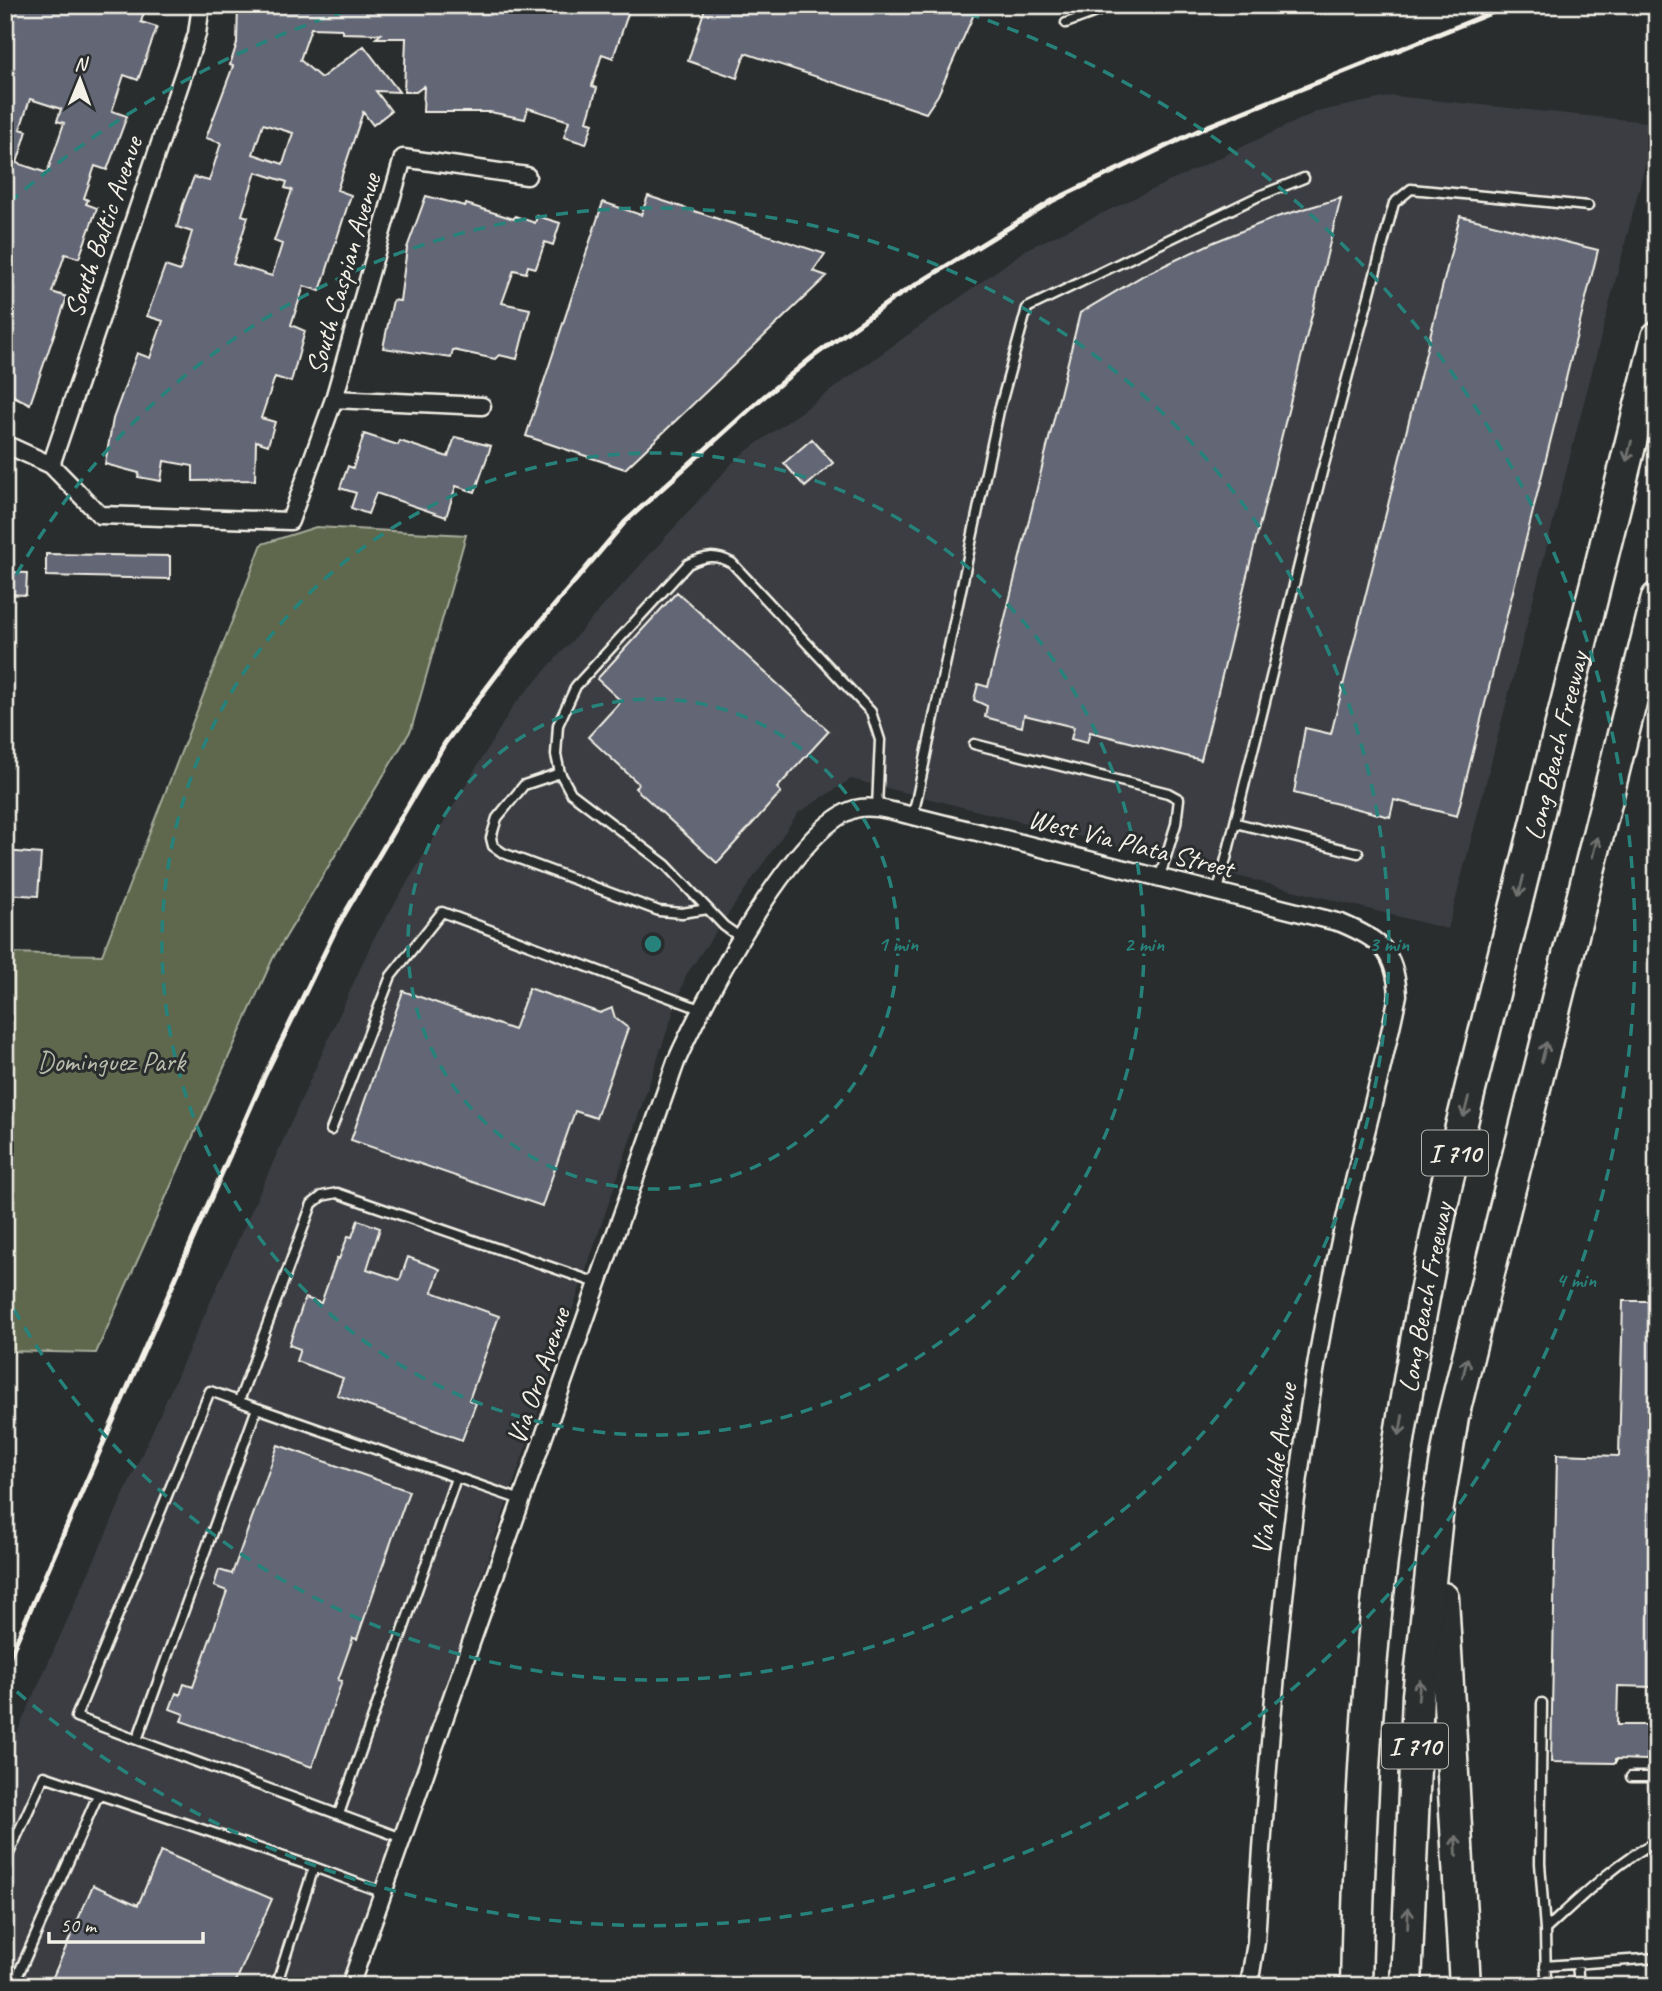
<svg xmlns="http://www.w3.org/2000/svg" width="1662" height="1991" font-family="Caveat,sans-serif">
<style>
.built{fill:#3b3e43}
.green{fill:#5e674e;stroke:#a9ac9b;stroke-width:2}
.building{fill:#626675;stroke:#f4f1e8;stroke-width:2;fill-rule:evenodd}
.lines{fill:none;stroke-linecap:round;stroke-linejoin:round}
.lane-casing{stroke:#f4f1e8;stroke-width:13}
.street-casing{stroke:#f4f1e8;stroke-width:21}
.highway-casing{stroke:#f4f1e8;stroke-width:35}
.lane{stroke:#2a2d2e;stroke-width:8}
.street{stroke:#2a2d2e;stroke-width:16}
.highway{stroke:#2a2d2e;stroke-width:30}
.rail{stroke:#f4f1e8;stroke-width:5}
.oneway{stroke:#71726f}
.ring{fill:none;stroke:#26827a;stroke-width:3.5;stroke-dasharray:12 9}
.labels{text-anchor:middle;dominant-baseline:central;stroke-width:6;stroke-linejoin:round;paint-order:stroke}
.shield{fill:#2a2d2e;stroke:#b7b6b0;stroke-width:2}
.shield-label{font-size:26px;font-weight:bold;fill:#f4f1e8}
.street-label{font-size:28px;fill:#f4f1e8;stroke:#2a2d2e}
.park-label{font-size:28px;fill:#b8baaa;stroke:#2a2d2e}
.centre{fill:#26827a;stroke:#2a2d2e;stroke-width:3.5}
.ring-label{font-size:21px;text-anchor:middle;font-weight:bold;fill:#26827a;stroke:#2a2d2e;stroke-width:6;stroke-linejoin:round;paint-order:stroke}
</style>
<rect width="100%" height="100%" fill="#2a2d2e"/>
<filter id="ink" filterUnits="userSpaceOnUse"><feTurbulence type="fractalNoise" baseFrequency=".0143" numOctaves="2"/><feDisplacementMap in="SourceGraphic" scale="14" xChannelSelector="R" yChannelSelector="G"/><feConvolveMatrix kernelMatrix="1 2 1 2 8 2 1 2 1" color-interpolation-filters="sRGB"/></filter>
<g filter="url(#ink)">
<path class="built" d="M1393,96l263,27 -208,806 -597,-150 -53,34 -112,162 -343,1011h-338v-227l368,-819 141,-235 223,-247 290,-209 289,-137z"/>
<path class="green" d="M316,527l150,8 -55,195 -138,228 -177,395 -91,-2v-398l97,2 160,-411z"/>
<path class="building" d="M17,5h117l11,4 -4,13 16,5 -19,53 -14,-5 -12,36 15,5 -20,54 -12,-4 -11,32 4,2 -2,4 11,4 -18,50 -14,-4 -13,38 15,5 -37,107 -25,-12v-98l6,-16 -6,-2v-236zM30,99l31,10 -4,12 7,2 -17,50 -30,-10 10,-32 -7,-2z
M238,5h393l-18,53 -11,-4 -10,32 5,2 -10,33 6,2 -7,21 -22,-7 5,-16 -41,-13 -3,11 -35,-7h-67l1,-26 -8,6h-12l2,-54h-30l5,-4 -39,-1v-4l-31,-1 -11,32 21,18 43,-32 35,46 -23,-1 15,20 -18,14 -10,-13 -26,78 14,5 -31,96 -16,-5 -13,39 14,6 -14,51 -16,-5 -14,41 14,4 -7,23 -12,-4 -1,39 -62,1v-15l-29,-5 -3,20 -23,-4 1,-4 -34,-9 8,-45 24,-66 13,5 13,-37 -16,-5 18,-50 15,5 12,-39 -15,-5 6,-22 11,-28 15,4 12,-38 -15,-5 27,-72 -3,-1 7,-22zM263,124l30,9 -10,31 -30,-10zM256,172l31,10 -2,6 7,2 -18,51 8,3 -10,32 -39,-12 15,-47 -6,-2z
M706,5h272l-40,90 -12,18 -181,-60 -8,25 -49,-17z
M426,196l39,10 1,-2 48,15 1,-3 20,7 2,-7 23,7 -7,22 -8,-3 -9,26 -8,-2 -2,7 -12,-3 -12,33 28,6 -13,50 -18,-4 -4,4 -42,-9 -2,8 -68,-10 10,-48 7,1 7,-53z
M648,196l177,58 -12,17 14,5 -202,193 -99,-33 77,-234 38,13z
M1341,198l-140,562 -111,-28 -3,11 -16,-4 3,-12 -50,-12 -2,12 -37,-10 2,-11 -13,-6 4,-16 10,3 92,-374 64,-38 70,-33 63,-25z
M1460,216l138,34 -141,566 -63,-16 -4,17 -96,-24 11,-65 26,6z
M364,434l34,11 2,-4 48,16 7,-20 36,9 -16,46 -19,-6 -10,31 -70,-24 -8,21 -17,-6 5,-15 -16,-5 8,-22 5,2z
M812,439l21,24 -28,24 -21,-24z
M46,554l124,2v23l-124,-3z
M5,572l22,1 -1,22 -21,-1z
M677,592l152,139 -52,57 4,4 -64,71 -82,-75 4,-4 -51,-47 33,-36 -24,-22z
M5,851l36,3 -3,42 -33,-2z
M529,988l71,25 12,-5 3,10 13,10 -32,90 -21,-7 -33,95 -191,-66 52,-149 111,39z
M358,1220l22,8 -13,41 33,11 8,-23 32,12 -8,23 67,24 -30,84 7,3 -14,37 -125,-45 6,-17 -47,-17 4,-12 -11,-4 16,-47 16,5 16,-45 2,1 9,-23 4,1z
M1623,1301h34v370h-4v16l-35,-1 -1,39h31l-1,35 -31,-1v4l-65,-1 6,-308 62,2z
M278,1445l131,46 -52,148 -4,-1 -15,42 4,1 -30,86 -131,-46 3,-7 -14,-5 6,-16 4,2 4,-11 9,3 34,-96 -13,-5 5,-16 13,4z
M161,1851l111,48 -38,87h-185l44,-101 45,20z"/>
<g class="lines">
<g class="lane-casing">
<path id="lane" d="M1066,23l49,-18
M974,744l194,49 11,6 -3,25 -16,52
M560,773l-36,12 -27,33 -6,20 2,8 10,7 156,58 23,2 26,-4
M913,816l86,-405 28,-103 232,-112 45,-18
M1236,823l122,30
M1218,891l104,-419 72,-269 17,-14 177,17
M741,938l-17,-12 -58,-61 -95,-72 -11,-20 -4,-18 2,-30 18,-39 112,-122c17,-8 27,-10 44,-1l139,149 9,28 -3,68
M331,1130l60,-154 51,-64 258,97
M239,1401l73,-197 10,-8 15,-3 260,90
M1542,1703l-2,160 5,67
M137,1740l-61,-23 134,-326 47,17
M1631,1777h26
M339,1814l117,-336
M402,1838l-265,-98 120,-332 267,93
M5,1862l39,-86 270,91 -38,119
M314,1867l67,25
M1577,1964l2,22
M1545,1966l112,-8
M13,1986l85,-191
M1546,1986l-1,-56c34,-31 70,-67 112,-89"/>
</g>
<g class="street-casing">
<path id="street" d="M334,399l148,7
M5,444l46,21 49,50 190,6 44,-122 69,-241 124,18
M51,465l146,-431 4,-29
M350,1986l326,-924c26,-59 118,-236 179,-253 18,-5 40,3 58,7l428,107c39,17 54,27 57,72 -20,98 -49,195 -68,294 -42,216 -61,434 -74,653l-7,44"/>
</g>
<g class="highway-casing">
<g id="highway">
<path d="M1443,1598l22,388"/>
<path id="s1" d="M1356,1986c3,-130 8,-262 22,-391 15,-137 40,-273 68,-408l211,-850"/>
<path d="M1406,1986l12,-291 20,-188 15,-90 204,-819"/>
</g>
</g>
<use href="#lane" class="lane"/>
<use href="#street" class="street"/>
<use href="#highway" class="highway"/>
<path class="rail" d="M5,1667l259,-590 74,-152 107,-182 59,-78 121,-143 136,-123 53,-43 79,-57 159,-98 156,-75 303,-121"/>
</g>
<defs><path id="oneway-shaft" d="M-6 0H5M1.5-3L5.5 0L1.5 3" fill="none" stroke-width="1.6" stroke-linecap="round" stroke-linejoin="round" transform="scale(1.75)"/></defs>
<g class="oneway">
<use href="#oneway-shaft" transform="translate(1629 451) rotate(104)"/>
<use href="#oneway-shaft" transform="translate(1595 847) rotate(-76)"/>
<use href="#oneway-shaft" transform="translate(1521 886) rotate(104)"/>
<use href="#oneway-shaft" transform="translate(1544 1052) rotate(-76)"/>
<use href="#oneway-shaft" transform="translate(1466 1107) rotate(104)"/>
<use href="#oneway-shaft" transform="translate(1465 1368) rotate(-76)"/>
<use href="#oneway-shaft" transform="translate(1401 1425) rotate(100)"/>
<use href="#oneway-shaft" transform="translate(1419 1690) rotate(-85)"/>
<use href="#oneway-shaft" transform="translate(1456 1846) rotate(-93)"/>
<use href="#oneway-shaft" transform="translate(1408 1918) rotate(-88)"/>
</g>
</g>
<g class="ring">
<circle cx="653" cy="944" r="245"/>
<circle cx="653" cy="944" r="491"/>
<path d="M6 593A736 736 0 1 1 6 1295"/>
<path d="M9 203A982 982 0 0 1 358 7M948 7A982 982 0 1 1 9 1685"/>
</g>
<g class="labels">
<g class="shield">
<rect x="1422" y="1130.5" width="66" height="45" rx="5"/>
<rect x="1382" y="1723.5" width="66" height="45" rx="5"/>
</g>
<g class="shield-label">
<text x="1455" y="1153">I 710</text>
<text x="1415" y="1746">I 710</text>
</g>
<g class="street-label">
<text transform="translate(103 227) rotate(-71)">South Baltic Avenue</text>
<text transform="translate(343 274) rotate(-74)">South Caspian Avenue</text>
<text stroke="none"><textPath href="#s1" startOffset="1260">Long Beach Freeway</textPath></text>
<text transform="translate(1131 843) rotate(14)">West Via Plata Street</text>
<text stroke="none"><textPath href="#s1" startOffset="693">Long Beach Freeway</textPath></text>
<text transform="translate(538 1376) rotate(-71)">Via Oro Avenue</text>
<text transform="translate(1274 1469) rotate(-81)">Via Alcalde Avenue</text>
</g>
<g class="park-label">
<text x="111" y="1061">Dominguez Park</text>
</g>
</g>
<circle cx="653" cy="944" r="10" class="centre"/>
<g class="ring-label">
<text x="898" y="951">1 min</text>
<text x="1144" y="951">2 min</text>
<text x="1389" y="951">3 min</text>
<text x="1576" y="1287">4 min</text>
</g>
<rect width="1662" height="1991" fill="none" stroke="#2a2d2e" stroke-width="28"/>
<rect x="14" y="14" width="1634" height="1963" fill="none" stroke="#f4f1e8" stroke-width="2.5" filter="url(#ink)"/>
<g transform="translate(80 80) rotate(1)" stroke="#2a2d2e" stroke-width="5" paint-order="stroke">
<path d="M0-5L12 26L0 18L-12 26Z" fill="#f4f1e8"/>
<text y="-10" font-size="19" font-weight="bold" text-anchor="middle" fill="#f4f1e8">N</text>
</g>
<path d="M49 1932v10h154v-10" fill="none" stroke="#f4f1e8" stroke-width="3.5"/>
<text x="60" y="1932" font-size="21" fill="#f4f1e8" stroke="#2a2d2e" stroke-width="5" paint-order="stroke">50 m</text>
</svg>
